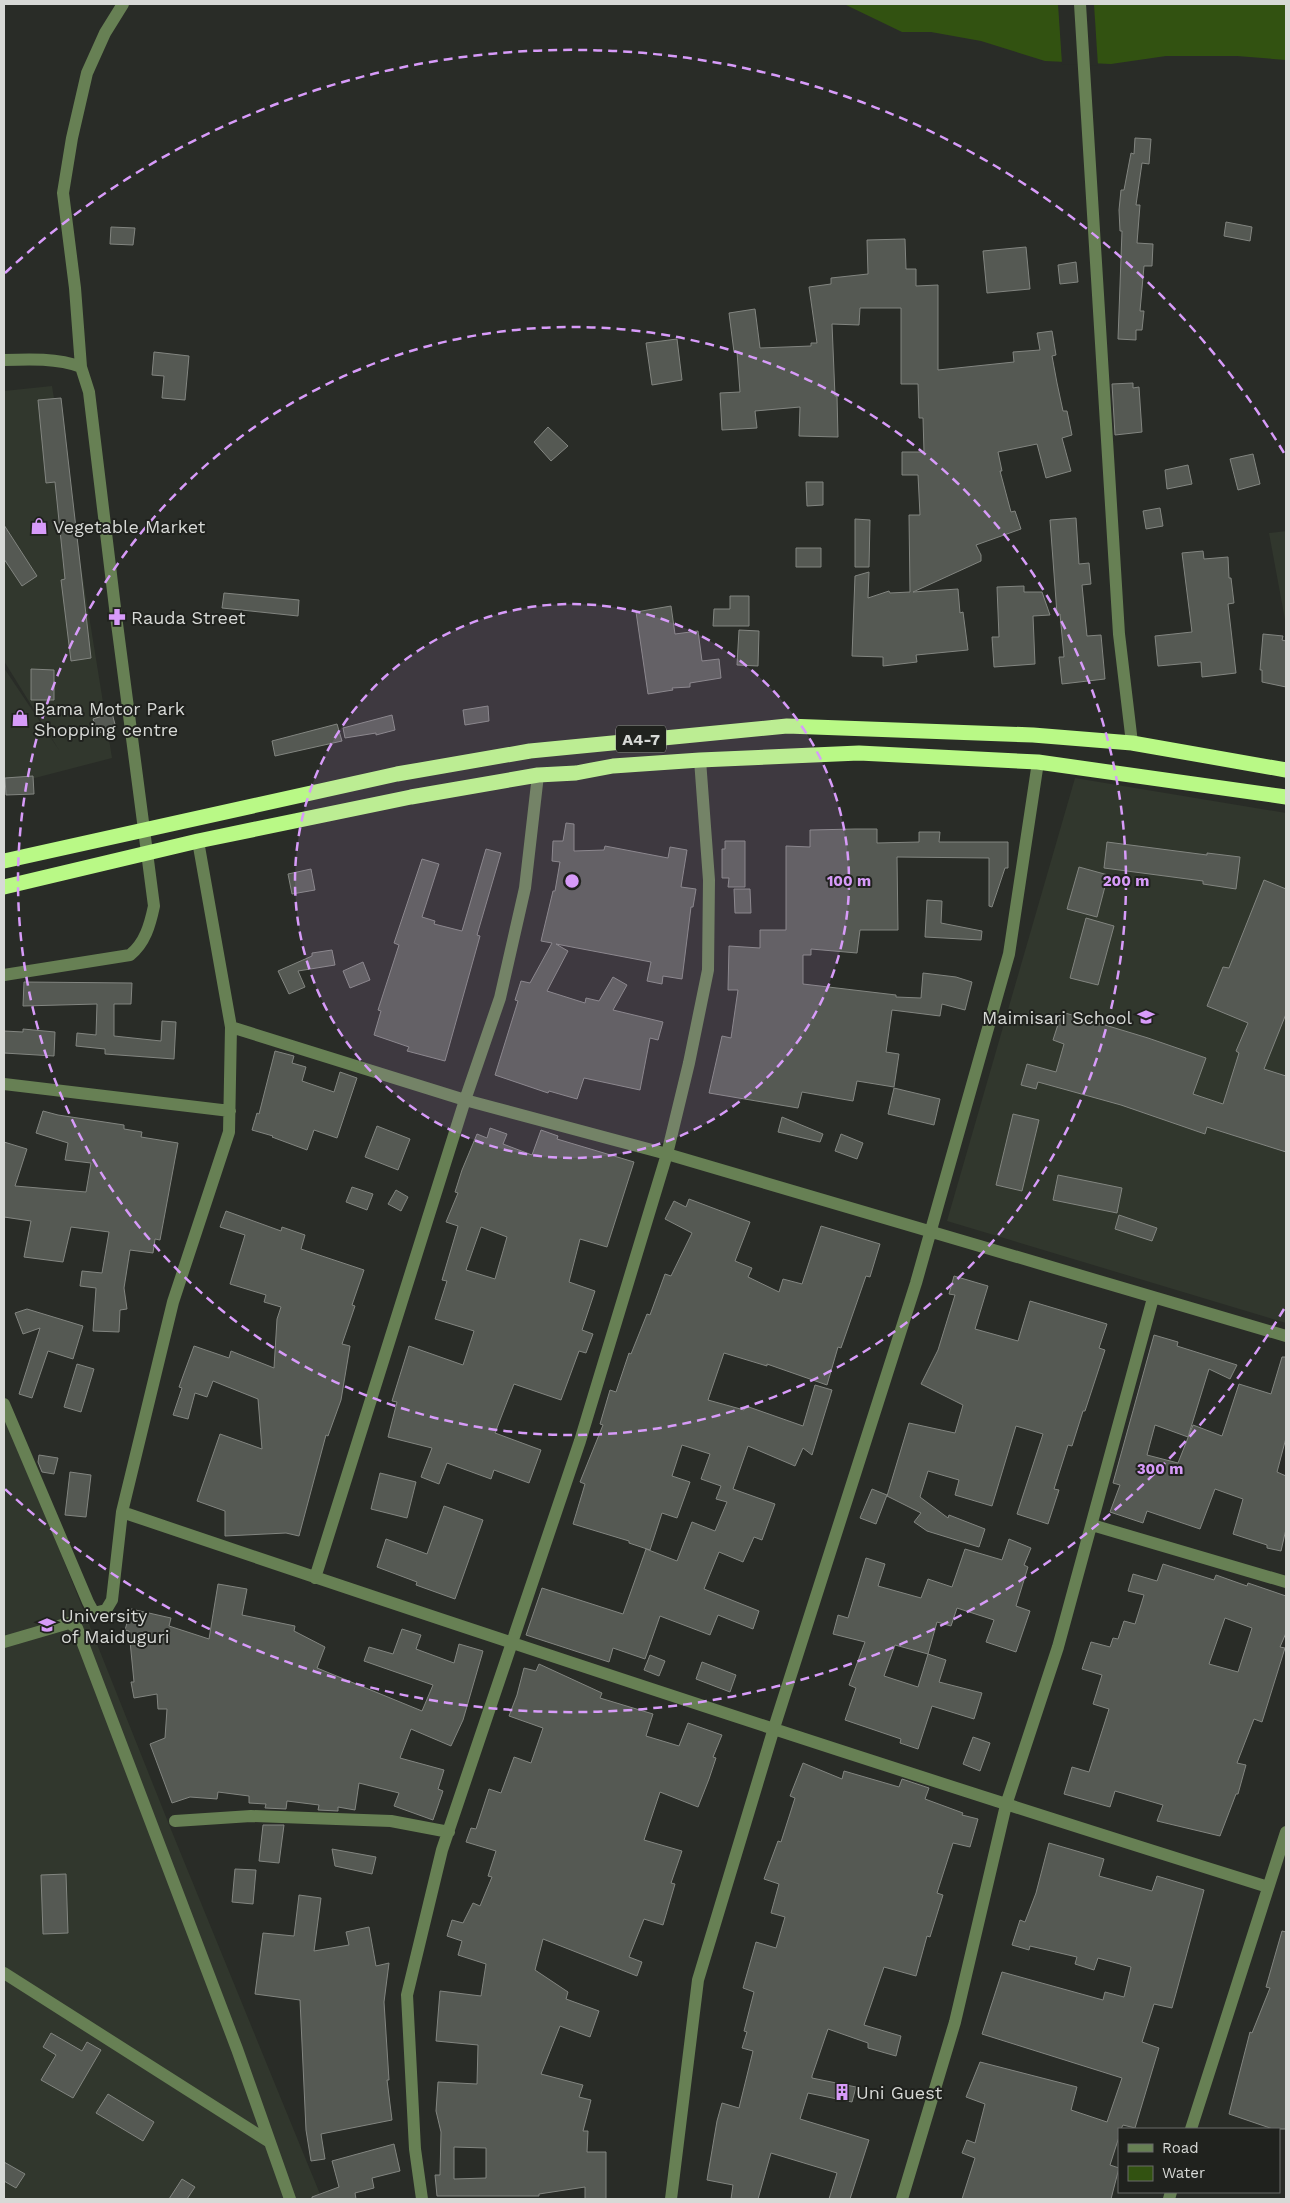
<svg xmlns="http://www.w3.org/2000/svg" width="1290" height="2203" font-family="'Work Sans',sans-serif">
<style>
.built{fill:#31372d}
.water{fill:#325211}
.pier{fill:#292c27}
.building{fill:#555953;stroke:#828580;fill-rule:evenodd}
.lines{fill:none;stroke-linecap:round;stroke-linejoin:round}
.minor{stroke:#678054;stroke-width:12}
.highway{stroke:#b9f986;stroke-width:15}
.ring{fill:none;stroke:#d79bf9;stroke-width:2.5;stroke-dasharray:9 6}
.labels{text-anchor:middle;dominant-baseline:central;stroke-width:4;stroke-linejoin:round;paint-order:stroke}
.shield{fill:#20221e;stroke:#a0a29f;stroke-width:1}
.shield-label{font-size:16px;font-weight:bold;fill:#d7d9d6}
.poi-label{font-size:18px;fill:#d7d9d6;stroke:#20221e;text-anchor:start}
.centre{fill:#d79bf9;stroke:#20221e;stroke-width:2.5}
.ring-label{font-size:15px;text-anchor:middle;font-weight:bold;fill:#d79bf9;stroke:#20221e;stroke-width:4;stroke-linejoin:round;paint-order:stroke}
</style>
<rect width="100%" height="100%" fill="#292c27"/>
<path class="built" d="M52,386l60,372 -108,28v-118l55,82 -55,-89v-270z
M1286,531v94l-17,-92z
M1075,778l211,35v510l-339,-102z
M4,1411l168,421 150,367h-318z"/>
<path class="water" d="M844,4h442v56l-49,-4h-71l-55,8 -66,-3 -64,-20 -50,-9h-29z"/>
<path class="pier" d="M1058,4h36l4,62 -36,-2z"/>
<path class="building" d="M1135,138l16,1 -2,25 -7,-1 -6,42h4l-3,38 16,1 -1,22h-8l-4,45h4l-2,19h-6v10l-18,-1 4,-108h-2l-1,-21 2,-20h3l7,-37 3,1z
M1226,222l26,5 -2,14 -26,-5z
M111,227l24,1 -2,17 -23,-1z
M905,239l1,30h10v17l22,-1v85l76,-8 -1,-10 27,-2 -3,-17 15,-2 4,24 -4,1 5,27 6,28h4l5,24 -10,3 9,33 -25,7 -9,-34 -39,8 4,19h-2l11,41 4,-1 6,18 -45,16 5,10v6l-68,31 45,-3 2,24 3,-1 5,38 -52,5 1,7 -34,4v-9l-31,-1 3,-80 14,-4 -1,26 21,-7 1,2 20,-1 -1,-77h11l-2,-40h-16v-23h22l-1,-34h-4l-1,-34h-17v-76h-41l-1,17 -27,-1 3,72h2l1,41 -39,-1 1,-29 -45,4 2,17 -35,2 -2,-37 20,-1 -3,-40h-3l-5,-39 26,-4 5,39 51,-2v-3h6l-8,-56 22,-3v-6l37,-4 -1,-34z
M1026,247l4,42 -43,4 -4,-42z
M1076,262l2,20 -18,2 -2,-19z
M677,339l5,41 -30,5 -6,-42z
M154,352l35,4 -4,44 -23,-2 2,-22 -12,-1z
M1133,383v5l6,-1 3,45 -27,3 -3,-51z
M61,398l30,260 -20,3 -10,-81 4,-1 -10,-97 -9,1 -8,-83z
M548,427l20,19 -17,15 -17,-19z
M1253,454l7,30 -22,6 -8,-31z
M1188,465l4,19 -25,5 -2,-19z
M806,482h17v23l-16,1z
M1160,508l3,18 -17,3 -3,-18z
M1076,518l3,46 10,-1 2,21 -9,1 5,51 14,-1 4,44 -43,5 -3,-27h5l-4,-43h-3l-7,-94z
M855,519l15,1 -1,47h-14z
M4,525l33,51 -15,10 -18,-27z
M796,548h25v19h-25z
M1203,551l1,8 24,-2 1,21h2l3,25 -6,1 8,69 -34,4 -1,-15 -43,4 -3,-30 37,-4 -10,-79z
M1024,586v6h18l8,23 -17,1 2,48 -41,3 -2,-30h7l-2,-50z
M224,593l75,7 -1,16 -76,-8z
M730,596h19v30h-36l1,-17h16z
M671,606l4,28 23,-3 4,30 17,-2 2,19 -31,5v4l-18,1 1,2 -25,4 -12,-82z
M739,630l20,1 -1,35 -21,-1z
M1263,634l20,2 -1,4 4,1v46l-24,-5v-12h-2z
M31,669l23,1v30h-23z
M488,706l1,15 -24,4 -2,-15z
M112,713l4,15 -18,5 -5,-14z
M392,715l3,15 -19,5v-2l-31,5 -2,-10z
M337,724l5,17 -67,15 -3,-15z
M33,776l1,18 -28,1 -1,-17z
M566,823l8,1v27l30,-1 1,-4 63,12 2,-11 17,3 -6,37 15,2 -3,18h-2l-9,72 -19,-3 -1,8 -15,-3 4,-19 -95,-18 12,7 -21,40 38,12 1,-5 13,3 14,-24 14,8 -14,25 50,12 -5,18 -8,-2 -10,52 -56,-12 -7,21 -28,-8 -1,2 -53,-18 23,-74 -3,-1 6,-19 9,2 22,-40 -11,-2 12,-50h2l5,-29 -8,-1 1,-20h10z
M855,829h22v14l42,-1v-10h21l-1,10h69v26h-3l-13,39 -3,-1v-48l-92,-1 1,73h-38l-3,23 -46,-4v6h-8v29l93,11v2l25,1 2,-25 33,4 16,5 -7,28 -23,-6 -2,12 -48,-6 -6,42 13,2 -5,33 -37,-6 -4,20 -51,-9 -4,16 -89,-15 13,-57 9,2 7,-48h-10l1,-44 31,2v-18h26v-84l24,1v-17z
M725,841h20v46h-17l1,-9h-7v-29h3z
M1107,842l100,13v-2l33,4 -4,32 -33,-5v-3l-99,-13z
M486,849l15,4 -24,82 3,1 -35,125 -38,-10 2,-4 -35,-12 7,-24 -3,-1 21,-65 -5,-2 28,-84 17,5 -17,53 13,4 -1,3 28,7z
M1079,867l29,8 -11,42 -30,-8z
M311,869l4,21 -23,4 -4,-20z
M1264,880l22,9v125l-22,55 22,7v76l-79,-25 -2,7 -84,-29 -83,-23 -2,7 -15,-4 6,-21 29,8 8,-28 -11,-4 9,-28 86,26 58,20 -13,36 30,10 16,-51 -3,-2 12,-28 -41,-17 16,-39 6,1z
M734,889h16l1,24h-16z
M927,900l15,1 -1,22 41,8 -1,9 -56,-3z
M1086,918l28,8 -16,59 -28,-7z
M332,950l3,15 -37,6 7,16 -16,7 -11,-23 34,-15v-3z
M363,962l7,18 -20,8 -7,-17z
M24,982l108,1 -1,21h-17v32l47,5 1,-20 14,1 -2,37 -69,-5v-5l-29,-3 1,-13 19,2 1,-31 -74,2z
M23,1029l32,3 -1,24 -50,-3v-22l19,1z
M275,1051l19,5 -2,7 14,4 -4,14 32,11 6,-20 17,6 -20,60 -23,-8 -7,20 -35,-13 1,-1 -21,-6 5,-17 2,1z
M894,1088l46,11 -6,26 -46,-11z
M43,1111l15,4 66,10v4l18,3 -1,5 37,6 -18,97 -5,-1 -2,14 -23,-3 -6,38 3,21 -7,1 -1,22 -26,-1 3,-43 -16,-2 2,-15 20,2 7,-41 -38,-5 -8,35 -39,-5 7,-36 -27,-4v-75l23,7 -12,37 71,6 5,-29 -26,-3 3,-17 -32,-10z
M1013,1114l26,6 -17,71 -26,-6z
M782,1117l41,17 -3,8 -42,-10z
M377,1126l33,13 -12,31 -33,-13z
M490,1128l17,6 -4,10 29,11 9,-25 17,6 -1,3 77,23 -27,85 -27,-8 -11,43 26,9 -13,39 11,4 -7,19 -7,-2 -18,49 -47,-16 -19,49 46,17 -12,33 -35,-13 -3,9 -44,-16 -8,21 -18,-7 11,-29 -44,-11 9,-35 -5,-1 17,-55 54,19 11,-34 -39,-12 12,-38 -5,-1 16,-54 -12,-4 12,-29 -3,-1 7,-22 15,-36 10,4zM481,1227l26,10 -12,42 -29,-9z
M841,1134l22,9 -6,16 -22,-8z
M1058,1175l64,13 -5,25 -64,-13z
M352,1187l21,7 -6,16 -21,-8z
M396,1190l12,7 -7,14 -13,-7z
M689,1199l61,23 -15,39 17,7 -4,9 31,15 4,-13 19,5 19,-58 59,18 -10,33 -4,-1 -25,72 -3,-1 -11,38 -60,-21v2l-43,-13 -16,47 36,10 2,-4 57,20 12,-41 17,5 -20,65 -9,-7 -8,18 -47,-20 -15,43 42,15 -13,36 -8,-3 -11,25 -24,-10 -15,37 55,22 -6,18 -35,-14 -8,20 -50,-19 -15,43 -32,-11 -4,14 -83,-27 16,-47 81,26 23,-65 31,12 15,-39 23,9 12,-29 -11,-3 5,-13 -20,-7 9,-25 -28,-9 -10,31 18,6 -13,36 -15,-5 -12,37 -21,-7v-2l-56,-17 12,-40 -5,-2 23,-57 -3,-1 10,-34 6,2 13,-39 2,1 16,-40 3,1 15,-41 6,2 21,-43 -27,-14 9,-18 12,6z
M226,1211l55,20 1,-4 23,8 -4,14 63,21 -12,35 3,1 -13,38 8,2 -9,54 -13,36 -2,-1 -27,101 -13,-3 -61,3v-25l-28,-10 23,-67 42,15 -4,-50 -45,-18 -6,16 -12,-4 -7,26 -15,-4 9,-27 -3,-1 15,-41 35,12 2,-7 43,17 3,-49 4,-12 -17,-5 2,-7 -36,-11 15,-49 -25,-8z
M1119,1215l38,13 -5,13 -37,-12z
M954,1276l34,10 -13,43 43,12 12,-40 77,23 -8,24 6,2 -20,61h-2l-11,35 -4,-1 -14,44 5,1 -11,34 -31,-10 26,-80 -27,-8 -24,80 -37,-11 4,-15 -31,-9 -8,26 28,21 1,-3 36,14 -6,18 -52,-16 -13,-9 7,-9 -34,-17 22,-73 46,10 8,-28 -42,-21 17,-34 17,-55 -6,-1z
M27,1309l56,17 -10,33 -25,-8 -16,47 -13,-4 21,-66 -17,6 -8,-21z
M1154,1335l24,7 -1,4 60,19 -7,14 -21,-10 -21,68 -33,-12 -8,30 31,8 15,-38 29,11 17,-52 32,10 11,-37h4v81l-9,34 9,4v53l-5,22 -14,-3v-3l-34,-11 10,-35 -28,-10 -15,40 -53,-18 -4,12 -33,-11 10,-27 -7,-2z
M77,1364l17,5 -13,43 -17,-5z
M39,1455l19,3 -4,16 -12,-2 -4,-10z
M70,1472l21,3 -5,42 -21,-2z
M380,1473l36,9 -9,36 -36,-9z
M872,1489l15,6 -11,29 -16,-6z
M444,1506l39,14 -28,79 -39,-14 1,-3 -40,-15 9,-28 41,15z
M1009,1539l22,9 -7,17 4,2 -12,39 14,5 -14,41 -30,-10 8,-22 -37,-12 -6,18 -14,-4 -9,32 18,6 -7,22 43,11 -8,26 -42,-13 -14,43 -18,-6 1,-4 -56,-19 11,-32 -7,-3 16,-43 -32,-8 5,-19 10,3 18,-60 19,6 -7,22 43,12 7,-19 24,8 13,-38 37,11zM895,1645l33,9 -10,33 -34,-11z
M1163,1564l51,16 2,-5 31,11 1,-3 38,13v37l-6,14 5,1 -23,74 -8,-3 -17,44 9,2 -8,29h-2l-16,42 -63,-15 6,-16 -48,-14 -5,16 -46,-13 8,-27 17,5 20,-63 -16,-5 9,-29 -20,-6 9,-27 19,5 3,-9 5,1 6,-18 11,3 9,-29 -16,-4 5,-17 24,7zM1225,1618l27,10 -14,44 -29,-8z
M218,1584l29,5 -5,26 53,11 -1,5 31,16 -8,21 105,43 11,-26 -69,-24 5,-14 24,7 9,-25 19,6 -5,14 38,14 5,-19 24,7 -20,69 -12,26 -40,-17 -11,29 44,12 -6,19 5,2 -10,29 -39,-14 5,-13 -40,-10 -4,27 -17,-3v4l-20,-1 1,-5 -32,-4 -1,8 -21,-1 1,-4 -17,-1v-7l-31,-4 -1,7 -27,-2 -18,6 -22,-59 15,-6 2,-29h-9l-1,-15 -23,4 -3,-16h3l-5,-51 -4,-1 6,-21 40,9 -2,8 40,13z
M650,1655l15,6 -6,15 -15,-6z
M702,1662l34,13 -6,17 -34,-13z
M539,1664l63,29 -2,5 53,16 -7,22 33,10 9,-23 34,12 -9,22 3,1 -7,21 -11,28 -38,-15 -16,48 38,11 -11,32 4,1 -12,41 -19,-6 -15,38 13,5 -5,14 -94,-37 -8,31 33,22 -2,7 33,12 -9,26 -30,-11 -19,48 42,11 -4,12 12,3 -8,31h5l-1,21h19v47h-21v-12l-46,7v2h-102l-2,-21h5l1,-43 -5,-21 2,-29 39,2 1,-39 -42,-4 4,-50 41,5 5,-32 -28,-9 4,-14 -15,-5 5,-16 11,3 10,-20 7,3 12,-29 -4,-1 8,-25 -30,-9 5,-14 5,1 13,-40 12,4 13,-36 17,6 12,-35 -34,-12 8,-21 7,-27 12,3zM454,2147l32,1v30l-32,1z
M973,1737l17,6 -10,28 -17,-7z
M803,1763l39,16 2,-8 55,16 3,-8 27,9 -4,11 38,14 -1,2 16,4 -8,28 -17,-4 -16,50 6,2 -13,42 -3,-1 -11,40 -32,-9 -20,58 37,11 -5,20 -28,-8v-5l-40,-14 -16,47v2l44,9 -4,15 -44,-9 -8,26 69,21 -19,59h-21l8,-26 -66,-20 -13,46h-27l2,-14 -26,-5 10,-59 5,-18 17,5 14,-57 -11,-3 5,-16 -3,-1 10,-39 -11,-4 13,-46 20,6 9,-31 -14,-4 8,-29 -15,-5 14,-38 3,1 14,-44 -5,-2z
M263,1825h21l-5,38 -20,-2z
M1049,1843l55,16 -5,17 53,15 5,-15 47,14 -32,118 -18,-4 -12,38 17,6 -24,80 -12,-3 -2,4h-2v8l-9,28 9,3 -8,31h-149l13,-41 -13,-5 5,-13 8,3 10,-39 -19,-7 14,-35 97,25 -6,23 36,12 15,-44 -140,-44 20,-62 101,28 2,-8 19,5 7,-30 -33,-9 -4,12 -19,-6 2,-7 -47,-11 -1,4 -17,-5 8,-25 5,2 11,-29z
M332,1849l44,8 -4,17 -37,-8z
M235,1869l21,1 -3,34 -21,-2z
M66,1874l2,59 -25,1 -2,-59z
M299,1895l22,3 -7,53 35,-6 -3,-13 23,-5 7,39 13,-3 -5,39 5,78h-2l5,40 -71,14 4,25 -14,2 -5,-31 -6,-130 -45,-6 8,-61 31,3z
M1282,1931l4,1v197h-13l-44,-15 21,-82 2,1 18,-45 -4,-1z
M51,2033l31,18 5,-9 14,8 -28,48 -32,-18 15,-25 -13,-8z
M108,2094l46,28 -11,19 -47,-28z
M394,2144l6,27 -28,7 2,10 -19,5 1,6h-44v-2l27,-10 -7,-26z
M4,2162l21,12 -9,14 -12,-7z
M182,2179l13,8 -8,12h-18z"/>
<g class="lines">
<path class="minor" d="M1080,4l39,630 13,109
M4,360c25,-1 54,-2 77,7l8,25 27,224 38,290c-4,19 -9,37 -24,49l-126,20
M81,367l-6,-79 -12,-95 9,-55 15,-65 18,-40 18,-29
M231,1027l234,73 202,54 619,182
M4,1084l226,27
M4,1404l84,198 6,11 12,-3 6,-10 10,-88 51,-210 56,-170 2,-105 -33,-186
M122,1512c381,129 762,255 1146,375
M1092,1525l194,57
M315,1578l150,-478 35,-102 25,-110 13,-113
M4,1642l65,-19 8,5 160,421 53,150
M175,1821l76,-5 140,5 58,11
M4,1973l264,168
M1191,2129l95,-297
M422,2199l-7,-50 -8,-154 35,-145 138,-409 87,-287 22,-91 19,-93 1,-90 -9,-120
M671,2199l27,-219 76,-252 142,-445 93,-329 29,-192
M902,2199l53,-177 51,-217 52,-158 95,-349
M1169,2199l2,-7"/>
<path class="highway" d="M4,861l393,-87 133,-23 257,-25 246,9 99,8 154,27
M4,887l194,-46 213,-44 127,-22 38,-2 37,-7 87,-6 159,-7 179,9 248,35"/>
</g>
<circle cx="572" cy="881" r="277" fill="#d79bf9" fill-opacity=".12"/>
<g class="ring">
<circle cx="572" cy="881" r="277"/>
<circle cx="572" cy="881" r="554"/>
<path d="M1284 1309A831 831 0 0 1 5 1489M5 273A831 831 0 0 1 1284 453"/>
</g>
<defs>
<g id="shop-bare" transform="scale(1.35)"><path d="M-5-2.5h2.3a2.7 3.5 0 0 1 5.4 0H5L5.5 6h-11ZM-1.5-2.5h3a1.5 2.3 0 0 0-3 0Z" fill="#d79bf9" stroke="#20221e" stroke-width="2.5" paint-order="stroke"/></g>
<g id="pharmacy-bare" transform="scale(1.35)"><path d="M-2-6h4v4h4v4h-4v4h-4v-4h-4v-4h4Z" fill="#d79bf9" stroke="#20221e" stroke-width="2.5" paint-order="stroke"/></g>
<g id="school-bare" transform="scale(1.35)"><path d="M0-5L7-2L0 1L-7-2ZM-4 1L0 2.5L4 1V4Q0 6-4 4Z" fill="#d79bf9" stroke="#20221e" stroke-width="2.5" paint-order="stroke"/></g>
<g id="university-bare" transform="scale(1.35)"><path d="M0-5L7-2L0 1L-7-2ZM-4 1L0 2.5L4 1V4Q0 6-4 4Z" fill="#d79bf9" stroke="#20221e" stroke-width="2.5" paint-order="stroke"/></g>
<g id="building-bare" transform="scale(1.35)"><path d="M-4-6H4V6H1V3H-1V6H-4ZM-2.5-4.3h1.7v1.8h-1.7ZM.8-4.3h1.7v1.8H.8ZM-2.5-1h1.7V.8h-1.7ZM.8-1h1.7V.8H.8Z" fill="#d79bf9" stroke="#20221e" stroke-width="2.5" paint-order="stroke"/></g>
</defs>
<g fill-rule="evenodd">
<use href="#shop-bare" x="39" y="526"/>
<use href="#pharmacy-bare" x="117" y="617"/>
<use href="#shop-bare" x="20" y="718"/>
<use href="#school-bare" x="1146" y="1017"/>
<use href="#university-bare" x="47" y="1625"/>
<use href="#building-bare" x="842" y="2092"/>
</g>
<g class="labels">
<rect class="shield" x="616" y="725.5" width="50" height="27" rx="4"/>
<g class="shield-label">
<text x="641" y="739">A4-7</text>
</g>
<g class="poi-label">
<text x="53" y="526">Vegetable Market</text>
<text x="131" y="617">Rauda Street</text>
<text x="34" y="708">Bama Motor Park<tspan x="34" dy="21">Shopping centre</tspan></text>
<text x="1132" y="1017" text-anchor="end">Maimisari School</text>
<text x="61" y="1615">University<tspan x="61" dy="21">of Maiduguri</tspan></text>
<text x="856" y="2092">Uni Guest</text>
</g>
</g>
<circle cx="572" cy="881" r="8" class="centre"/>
<g class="ring-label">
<text x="849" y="886">100 m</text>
<text x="1126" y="886">200 m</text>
<text x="1160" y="1474">300 m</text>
</g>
<rect width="1290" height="2203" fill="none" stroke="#d7d9d6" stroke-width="10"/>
<rect x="1118" y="2128" width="162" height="65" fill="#20221e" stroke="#696b68"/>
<rect x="1128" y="2144" width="25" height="8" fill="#678054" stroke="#696b68"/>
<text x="1162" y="2153" font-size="15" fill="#d7d9d6">Road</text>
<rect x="1128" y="2166" width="25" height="15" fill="#325211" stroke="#696b68"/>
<text x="1162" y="2178" font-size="15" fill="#d7d9d6">Water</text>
</svg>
